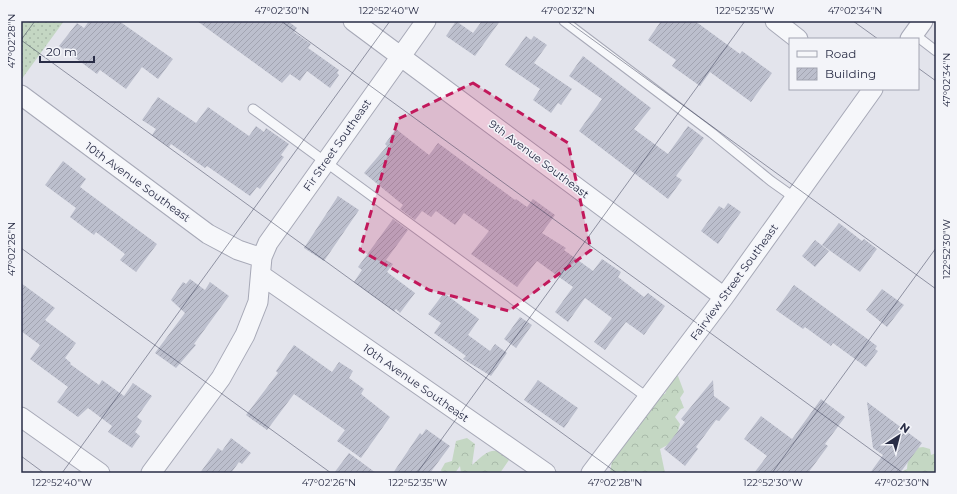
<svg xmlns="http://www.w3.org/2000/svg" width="957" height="494" font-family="Montserrat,sans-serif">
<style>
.forest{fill:url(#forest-crowns)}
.park{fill:url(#park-dots)}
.building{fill:url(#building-hatch)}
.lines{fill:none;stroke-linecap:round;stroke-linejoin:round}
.lane-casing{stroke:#a7a9b7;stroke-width:11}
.street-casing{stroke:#a7a9b7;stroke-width:21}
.lane{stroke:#f6f7fa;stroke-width:9}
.street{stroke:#f6f7fa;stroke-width:19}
.marked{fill:#c2185b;fill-opacity:0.2;stroke:#c2185b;stroke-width:3;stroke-dasharray:8 5;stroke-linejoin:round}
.ticks{fill:none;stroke:#292d46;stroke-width:1;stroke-opacity:0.45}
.labels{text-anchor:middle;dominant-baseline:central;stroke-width:3;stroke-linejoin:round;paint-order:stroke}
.street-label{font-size:11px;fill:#292d46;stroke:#f3f4f9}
.neatline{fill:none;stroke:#292d46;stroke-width:1.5}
.ticks-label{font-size:10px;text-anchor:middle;fill:#292d46}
</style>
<defs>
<pattern id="forest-crowns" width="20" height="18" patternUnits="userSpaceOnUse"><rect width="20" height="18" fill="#c4d7c3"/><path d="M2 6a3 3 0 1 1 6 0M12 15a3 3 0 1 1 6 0" fill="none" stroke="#a8b9a9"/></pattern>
<pattern id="park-dots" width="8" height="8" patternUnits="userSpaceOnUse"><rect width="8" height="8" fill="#c4d7c3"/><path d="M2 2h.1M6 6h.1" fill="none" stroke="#a8b9a9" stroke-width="1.8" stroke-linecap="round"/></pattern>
<pattern id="building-hatch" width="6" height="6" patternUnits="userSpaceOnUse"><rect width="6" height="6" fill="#bcbfcd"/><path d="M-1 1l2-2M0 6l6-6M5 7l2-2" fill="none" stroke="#a2a4b1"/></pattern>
</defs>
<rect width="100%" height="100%" fill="#e3e4ec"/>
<path class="forest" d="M672,376h6l6,16 -4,6 4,10 -3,1 -6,8 5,7 -5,17 -15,8 5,24h-55l6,-37 21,-5 -2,-10 6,-5 6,-1c5,-7 4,-13 9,-20l9,-1z
M467,438l8,6 -3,21c15,-13 20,-20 39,-8l-11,16h-39l-1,-7 -5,7h-13l-1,-3 4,-7 7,-2 4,-20z
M923,447l7,2 1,6 5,-2v20h-37l8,-4 1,-11 7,-10z"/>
<path class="park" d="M21,21h43l-43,59z"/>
<path class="building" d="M89,21h30l54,38 -15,20 -16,-12 -16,22 -26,-19 -3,4 -38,-28 18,-23 7,5z
M197,21h91l9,7 -3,4 17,12 -3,4 31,22 -2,3 2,2 -9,13 -23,-17 -7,10 -10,-7 -8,9z
M456,21l17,12 9,-12h18l-25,35 -29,-20z
M661,21h34l45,33 2,-3 30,22 -21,29 -41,-30 -10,14 -28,-20 4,-6 -28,-20z
M526,36l5,4 3,-4 13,9 -13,18 38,26 -11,16 -3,-2 -7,10 -18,-13 7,-11 -35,-24z
M583,56l68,52 -17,21 34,25 20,-28 16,12 -28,38 6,4 -14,19 -89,-68 23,-32 -33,-23z
M158,97l38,26 12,-16 41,29 7,-10 8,6 2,-4 23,16 -8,11 3,2 -24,32 -3,-2 -7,9 -43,-30 -2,2 -34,-24 -2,3 -17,-12 4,-6 -14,-9z
M396,129l33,26 9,-12 77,57 1,-1 11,8 6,-8 22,16 -13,18 24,15 -2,2 29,21 9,-12 19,13 -3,5 26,20 4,-4 17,13 -21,29 -18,-13 -21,28 -11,-8 18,-24 -27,-20 -17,24 -13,-10 18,-25 -36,-26 -20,26 -46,-33 18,-23 -25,-18 -9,12 -19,-14 -5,6 -9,-6 -7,9 -15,-11 3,-4 -39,-32 23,-27 -2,-2z
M63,161l23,18 -6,8 77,57 -21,28 -16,-12 5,-6 -29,-22 -2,3 -24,-18 6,-9 -31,-23z
M338,196l21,14 -35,51 -20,-13z
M728,203l13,9 -23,32 -17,-13 18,-25 5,3z
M393,219l15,11 -22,30 7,4 -6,8 28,21 -15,20 -4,-4 -2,2 -40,-29 8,-12 -4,-3z
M839,223l23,18 2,-2 13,10 -17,23 -38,-27z
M815,240l14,11 -14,16 -13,-11z
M190,279l15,11 5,-8 19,14 -35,48 2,1 -20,23 -21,-15 30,-40 -14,-13 12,-18 3,2z
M21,283l34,25 -10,12 31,23 -11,15 6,5 -1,1 29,21 3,-5 22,16 9,-13 19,13 -15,21 5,4 -7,11 5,4 -8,12 -24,-16 4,-6 -24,-18 -10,9 -21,-15 11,-15 -38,-28 10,-14 -19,-14z
M794,285l83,61 -2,3 3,2 -12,16 -33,-24 -2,3 -26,-19 -2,2 -27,-19z
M882,289l22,16 -17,22 -21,-17z
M444,293l35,26 -11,16 22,16 5,-7 12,9 -16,23 -28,-17 3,-3 -32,-23 7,-10 -13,-9z
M520,317l12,8 -16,23 -12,-9z
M294,345l38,27 7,-10 14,9 -4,7 15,11 -3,5 29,23 -29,41 -24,-17 8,-11 -51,-36 -27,36 -21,-15 32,-42 -2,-2z
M538,380l40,28 -14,20 -40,-28z
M713,380l1,16 16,12 -11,13 -3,-1 -20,27 2,2 -13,17 -21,-17 21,-27 -4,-3z
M821,399l24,18 -20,27 3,2 -20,27h-54l13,-17 -23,-17 17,-23 31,23z
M867,402l55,41 -22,30h-30l13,-18 -10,-7z
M426,429l24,17 -20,27h-37l27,-40 2,2z
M231,438l20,15 -9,11 -3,-2 -8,11h-31l18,-25 4,3z
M349,453l27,20h-42z"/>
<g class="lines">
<g class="lane-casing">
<path id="lane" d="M564,21l148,112 59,48 24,17
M914,34l22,17
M253,109l395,289"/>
</g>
<g class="street-casing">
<path id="street" d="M353,21l371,276
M775,21l23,18
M910,39l13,-18
M21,95l187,139 30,16 24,8
M261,275l285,198
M21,417l79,56
M151,473l70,-95 24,-43 13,-33 4,-45 6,-14 158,-222
M591,473l133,-176 149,-208"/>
</g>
<use href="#lane" class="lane"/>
<use href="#street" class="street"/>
</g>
<path class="marked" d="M473,83l95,60 23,107 -82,61 -80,-21 -69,-40 38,-131z"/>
<path class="ticks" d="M281,21l622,452M567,21l369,268M853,21l25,18M21,40l14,-19M21,40l596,433M918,68l18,13M21,248l310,225M21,456l23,17M62,473l328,-452M417,473l328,-452M772,473l164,-225"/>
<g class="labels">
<g class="street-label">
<text transform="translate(337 145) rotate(-55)">Fir Street Southeast</text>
<text transform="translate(539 159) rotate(37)">9th Avenue Southeast</text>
<text transform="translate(138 182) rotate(36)">10th Avenue Southeast</text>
<text transform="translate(734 282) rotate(-54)">Fairview Street Southeast</text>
<text transform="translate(416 383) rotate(35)">10th Avenue Southeast</text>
</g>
</g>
<rect width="957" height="494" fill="none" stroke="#f3f4f9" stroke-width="44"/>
<rect x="789" y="38" width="130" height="52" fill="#f3f4f9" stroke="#a2a4b1"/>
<rect x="797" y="51" width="20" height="6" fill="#f6f7fa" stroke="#a2a4b1"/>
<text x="825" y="58" font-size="12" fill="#292d46">Road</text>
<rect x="797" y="68" width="20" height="12" fill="url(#building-hatch)" stroke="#a2a4b1"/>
<text x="825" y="78" font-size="12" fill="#292d46">Building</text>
<g transform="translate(899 436) rotate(36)" stroke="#f3f4f9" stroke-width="3" paint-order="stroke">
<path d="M0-3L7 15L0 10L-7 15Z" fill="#292d46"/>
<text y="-6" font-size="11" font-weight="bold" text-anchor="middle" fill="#292d46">N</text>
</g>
<path d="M40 56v6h54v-6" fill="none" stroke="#292d46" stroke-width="2"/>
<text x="46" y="56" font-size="12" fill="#292d46" stroke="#f3f4f9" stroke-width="3" paint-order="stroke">20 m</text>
<rect x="22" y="22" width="913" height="450" class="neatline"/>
<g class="ticks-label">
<text x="282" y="14">47°02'30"N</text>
<text x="389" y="14">122°52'40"W</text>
<text x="568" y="14">47°02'32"N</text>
<text x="745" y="14">122°52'35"W</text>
<text x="855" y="14">47°02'34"N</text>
<text transform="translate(11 41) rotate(-90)" y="4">47°02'28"N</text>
<text transform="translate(946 80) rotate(-90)" y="4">47°02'34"N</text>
<text transform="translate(11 249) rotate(-90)" y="4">47°02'26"N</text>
<text transform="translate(946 249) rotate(-90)" y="4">122°52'30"W</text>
<text x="62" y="486">122°52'40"W</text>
<text x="329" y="486">47°02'26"N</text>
<text x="418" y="486">122°52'35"W</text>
<text x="615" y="486">47°02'28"N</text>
<text x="773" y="486">122°52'30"W</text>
<text x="902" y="486">47°02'30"N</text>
</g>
</svg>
